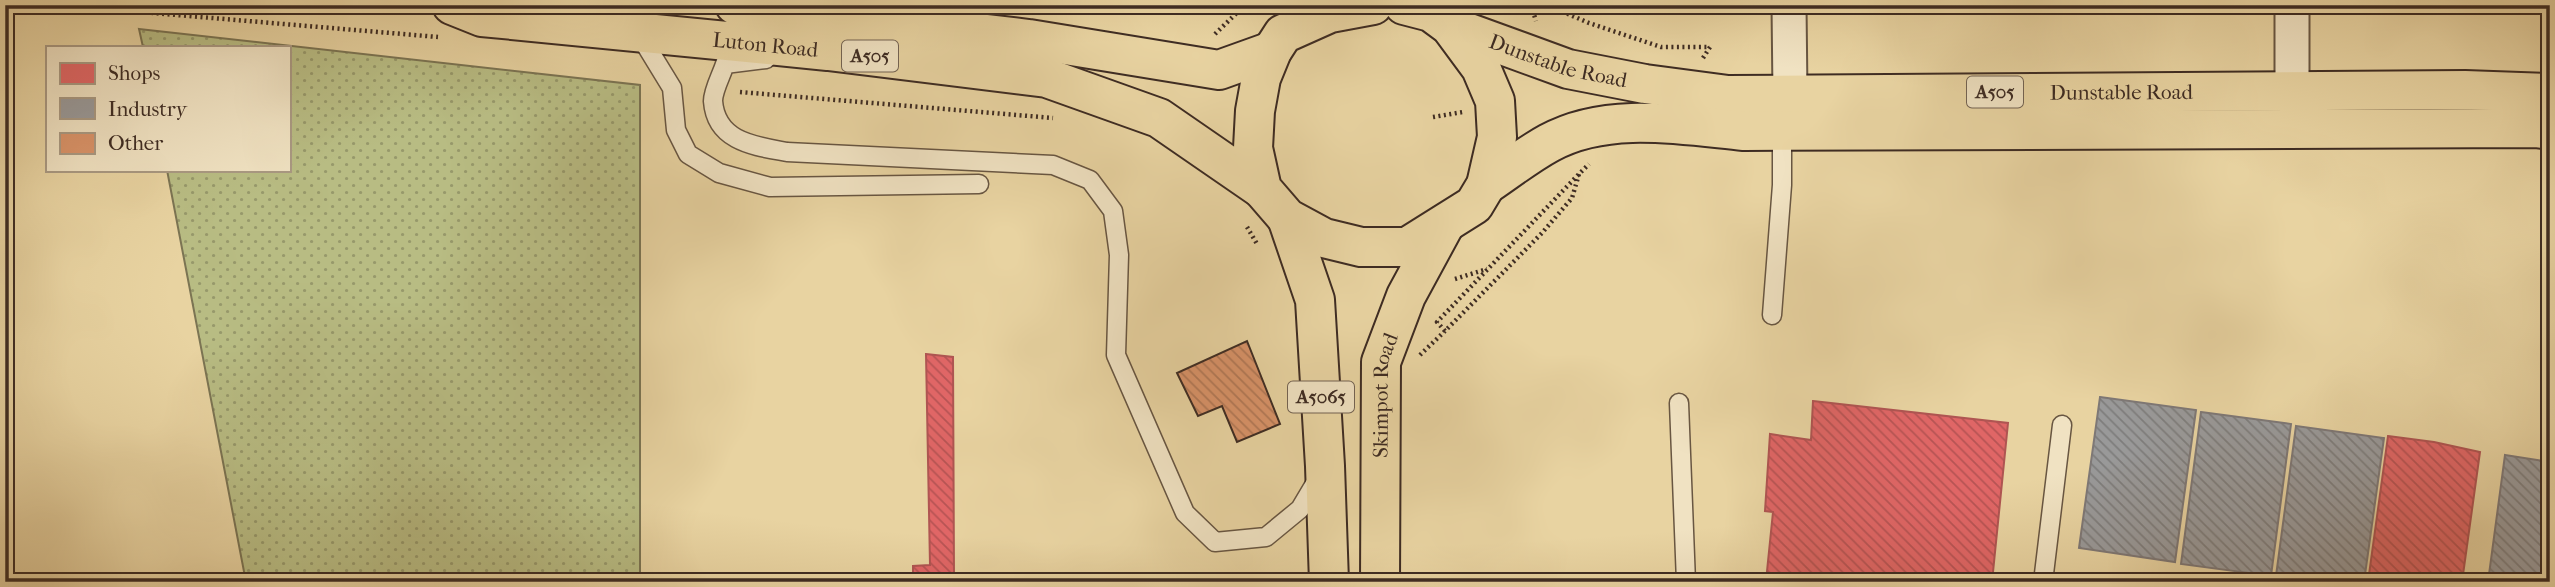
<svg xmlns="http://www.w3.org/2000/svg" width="2555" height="587" font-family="'IM FELL French Canon',serif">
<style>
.grass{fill:url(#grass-dots);stroke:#7b7453;stroke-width:2}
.shops{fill:url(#shops-back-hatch);stroke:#af5552;stroke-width:2}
.industry{fill:url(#industry-back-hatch);stroke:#7e7876;stroke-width:2}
.building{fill:url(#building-back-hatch);stroke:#3e2c23;stroke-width:2}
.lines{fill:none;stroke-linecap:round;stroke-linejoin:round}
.lane-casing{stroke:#685642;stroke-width:21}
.street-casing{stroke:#685642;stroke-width:37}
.primary-casing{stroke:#3e2c23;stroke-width:42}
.path{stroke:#3e2c23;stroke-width:4.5;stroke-dasharray:2 3.5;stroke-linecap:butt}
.lane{stroke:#f0e2c2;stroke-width:18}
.street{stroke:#f0e2c2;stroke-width:33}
.primary{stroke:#e8d3a1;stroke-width:38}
.labels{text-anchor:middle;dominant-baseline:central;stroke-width:7;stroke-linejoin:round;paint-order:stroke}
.shield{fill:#f0e2c2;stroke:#736353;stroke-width:2}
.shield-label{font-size:19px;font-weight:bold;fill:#3e2c23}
.street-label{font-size:21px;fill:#3e2c23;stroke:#f0e2c2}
</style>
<defs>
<pattern id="grass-dots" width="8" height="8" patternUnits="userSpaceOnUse" patternTransform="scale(1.75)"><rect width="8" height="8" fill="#b8bc83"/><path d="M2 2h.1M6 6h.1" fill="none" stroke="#97996b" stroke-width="1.8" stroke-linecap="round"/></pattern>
<pattern id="shops-back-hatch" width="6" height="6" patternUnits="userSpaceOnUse" patternTransform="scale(1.75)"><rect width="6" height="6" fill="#e06666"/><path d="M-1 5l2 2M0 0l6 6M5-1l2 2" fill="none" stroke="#b75454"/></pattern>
<pattern id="industry-back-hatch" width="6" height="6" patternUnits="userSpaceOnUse" patternTransform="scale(1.75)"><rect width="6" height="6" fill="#999"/><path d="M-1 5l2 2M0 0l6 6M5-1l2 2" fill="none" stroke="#7e7d7c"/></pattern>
<pattern id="building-back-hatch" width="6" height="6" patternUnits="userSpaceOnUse" patternTransform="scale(1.75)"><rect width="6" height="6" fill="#d99369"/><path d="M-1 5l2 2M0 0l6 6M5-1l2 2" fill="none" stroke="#b17856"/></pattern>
</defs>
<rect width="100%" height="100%" fill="#e8d3a1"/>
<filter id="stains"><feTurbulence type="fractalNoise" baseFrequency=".00286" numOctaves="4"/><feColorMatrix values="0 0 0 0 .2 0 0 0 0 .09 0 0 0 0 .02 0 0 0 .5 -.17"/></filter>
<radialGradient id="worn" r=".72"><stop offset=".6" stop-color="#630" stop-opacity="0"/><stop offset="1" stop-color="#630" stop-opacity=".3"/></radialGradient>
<path class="grass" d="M139,29l501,56v497h-394l-79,-412h122v-123h-146z"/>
<path class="shops" d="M926,354l27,3 1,220h16v5h-57v-16l17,-1z
M1813,401l195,22 -16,159h-241v-3l15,2 7,-69 -8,-1 5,-77 41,6z
M2388,436l46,6 46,10 -18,130h-94z"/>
<path class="industry" d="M2100,397l96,13 -21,152 -96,-14z
M2201,412l90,12 -20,152 -90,-12z
M2296,426l88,12 -20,144h-45l-43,-6z
M2505,455l45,7v120h-62z"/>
<path class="building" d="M1247,341l33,83 -43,18 -15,-36 -24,10 -21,-43z"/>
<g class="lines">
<g class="lane-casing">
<path id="lane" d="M639,34l33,54 4,42 12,24 31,19 51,14 209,-3
M766,59l-41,5c-3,10 -12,26 -12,37 3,41 42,45 74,51l266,13 37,15 23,31 6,44 -3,100 69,158 30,29 51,-5 34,-28 19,-32
M1772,315l10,-130v-54
M1679,403l7,179
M2043,582l19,-157"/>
</g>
<g class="street-casing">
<path id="street" d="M1789,5l1,89
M2292,5v86"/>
</g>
<g class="primary-casing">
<g id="primary">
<path id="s1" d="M452,5l30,12 346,34 219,27 112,40 103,71"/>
<path d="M735,5l294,34 190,31 53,-19"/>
<path d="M1373,5l-43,8 -47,21 -11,17 -11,27 -6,33 -2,37 9,41 25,29 37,20 37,9h46l67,-42 12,-20 11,-48 -2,-36 -14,-33 -31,-42 -19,-14 -27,-7"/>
<path id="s2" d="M1450,26l118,43 77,15 83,11 737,-5 85,3"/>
<path d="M1486,185c21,-14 41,-30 63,-42 58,-32 133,-18 195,-12l791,-3 15,2"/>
<path d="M1287,218l28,82 10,166 4,116"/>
<path id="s3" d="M1380,582l1,-220 25,-66 39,-72"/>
</g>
</g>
<path class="path" d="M58,5l380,32
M1531,5l5,16
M1547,5l42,18 72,24h49
M1215,34l30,-29
M1703,58l7,-11
M740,92l313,26
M1433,117l30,-5
M1579,174l-7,24 -30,35 -97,98 -8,-9 142,-148 10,-10
M1247,227l10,17
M1455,279l32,-10
M1420,355l25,-24"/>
<use href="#lane" class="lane"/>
<use href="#street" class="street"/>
<use href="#primary" class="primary"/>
</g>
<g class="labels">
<g class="shield">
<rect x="842" y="40.5" width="56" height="31" rx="5"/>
<rect x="1967" y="76.5" width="56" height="31" rx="5"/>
<rect x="1288" y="381.5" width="66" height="31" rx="5"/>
</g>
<g class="shield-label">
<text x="870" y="56">A505</text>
<text x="1995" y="92">A505</text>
<text x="1321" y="397">A5065</text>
</g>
<g class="street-label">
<text stroke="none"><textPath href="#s1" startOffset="317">Luton Road</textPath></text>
<text stroke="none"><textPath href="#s2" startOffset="114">Dunstable Road</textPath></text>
<text stroke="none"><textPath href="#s2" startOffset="681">Dunstable Road</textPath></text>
<text stroke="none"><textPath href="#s3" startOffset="187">Skimpot Road</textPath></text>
</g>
</g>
<rect width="2555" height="587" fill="none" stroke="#e8d3a1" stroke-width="28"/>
<rect x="7" y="7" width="2541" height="573" fill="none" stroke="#3e2c23" stroke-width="3.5"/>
<rect x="14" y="14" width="2527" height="559" fill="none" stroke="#3e2c23" stroke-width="2"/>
<rect x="46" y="46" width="245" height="126" fill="#f0e2c2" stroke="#a99982" stroke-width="2"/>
<rect x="60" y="63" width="35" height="21" fill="#e06666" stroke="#a99982" stroke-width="2"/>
<text x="108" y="80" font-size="21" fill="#3e2c23">Shops</text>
<rect x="60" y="98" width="35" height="21" fill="#999999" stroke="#a99982" stroke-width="2"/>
<text x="108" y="116" font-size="21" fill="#3e2c23">Industry</text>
<rect x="60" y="133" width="35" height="21" fill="#d99369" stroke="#a99982" stroke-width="2"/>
<text x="108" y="150" font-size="21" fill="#3e2c23">Other</text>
<rect width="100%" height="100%" filter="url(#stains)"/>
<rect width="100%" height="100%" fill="url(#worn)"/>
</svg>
